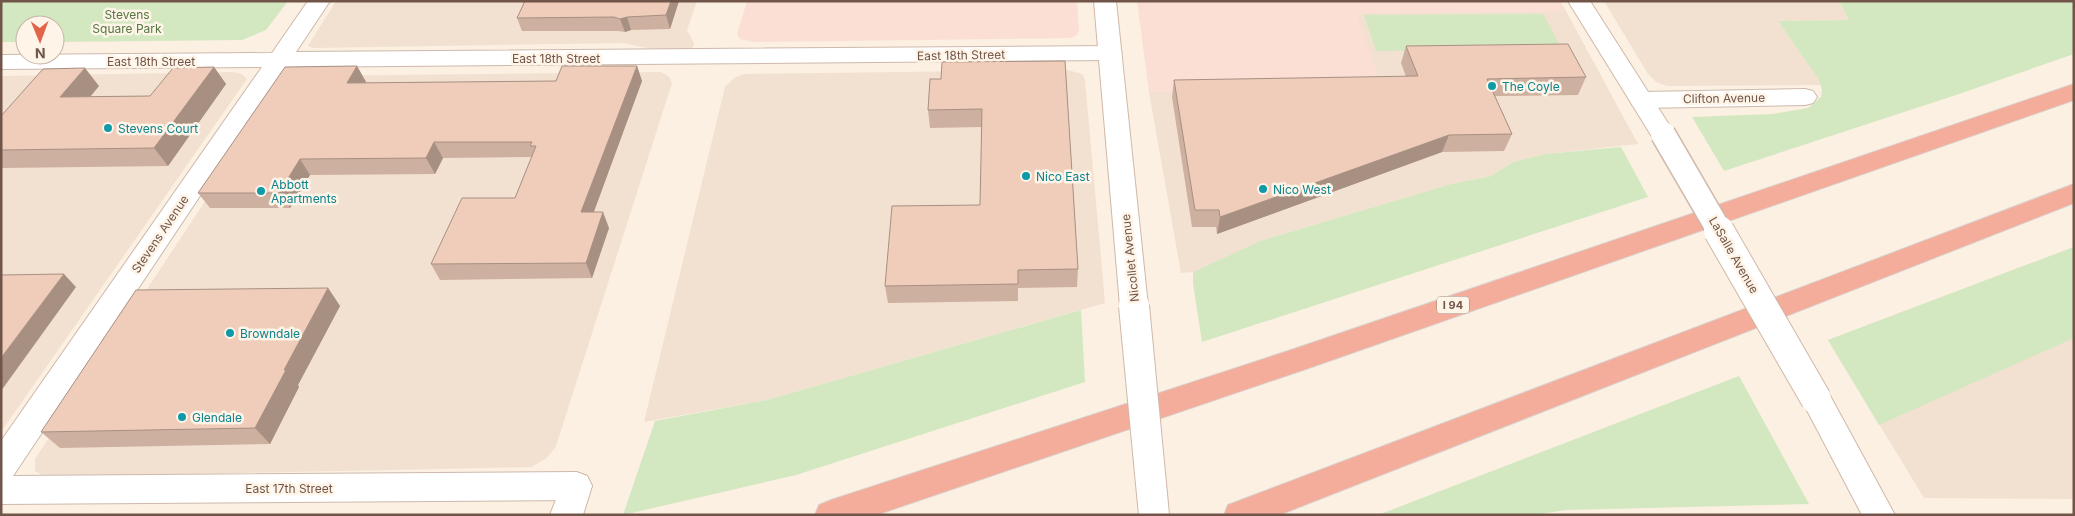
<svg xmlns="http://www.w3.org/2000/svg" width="2075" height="516" font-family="Inter,sans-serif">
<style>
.residential{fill:#f2e1d0}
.commercial{fill:#fbdfd5}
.green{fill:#d3e8c1}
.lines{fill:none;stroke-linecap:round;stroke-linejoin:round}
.street-casing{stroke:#ceb9ac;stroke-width:2}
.secondary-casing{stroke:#d0b8a9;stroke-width:2}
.highway-casing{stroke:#dad3d0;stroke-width:2}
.street{fill:#fff;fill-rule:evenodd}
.secondary{fill:#fff;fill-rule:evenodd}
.highway{fill:#f3ad9a;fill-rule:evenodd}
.secondary-bridge-far1-casing{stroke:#d0b8a9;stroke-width:27;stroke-linecap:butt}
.secondary-bridge-casing{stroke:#d0b8a9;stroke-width:32;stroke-linecap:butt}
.secondary-bridge-far1{stroke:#fff;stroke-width:24}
.secondary-bridge{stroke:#fff;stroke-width:30}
.wall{fill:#ceb0a0}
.shaded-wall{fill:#a79082}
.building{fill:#efcdba;stroke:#a79082}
.culture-dot{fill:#0f9aa8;stroke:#fef4e7;stroke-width:2}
.labels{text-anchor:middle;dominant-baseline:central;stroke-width:5;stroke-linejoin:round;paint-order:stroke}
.shield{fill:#fef4e7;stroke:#9b8578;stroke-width:1}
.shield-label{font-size:11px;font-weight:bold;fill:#715549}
.park-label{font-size:12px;fill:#547742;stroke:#fef4e7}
.street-label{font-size:12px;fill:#715549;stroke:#fef4e7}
.culture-label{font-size:12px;fill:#0d838f;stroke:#fef4e7;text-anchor:start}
</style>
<rect width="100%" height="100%" fill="#fbf0e1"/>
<path class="residential" d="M336,1h361l-10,29 7,13 -1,4 -9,4 -17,1 -44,-9 -309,5 -6,-2z
M1604,1h235l10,19 -71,1 41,59 2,5 -154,1 -11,-4 -8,-8z
M1566,11l72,133 -93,10 -32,8 -22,14 -40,8 -191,57 -67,31 -12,1 -32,-181 232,-4 -26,-75z
M1068,70l14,4 3,6 20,223 -338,97 -123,22 81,-335 9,-9 10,-4z
M233,72l9,2 5,5 -246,353v-356z
M661,72l8,5 3,6 -116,363 -9,12 -16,9 -485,10 -11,-6v-12l246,-373 19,-10z
M2074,247v252l-150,-1 -96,-158z"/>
<path class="commercial" d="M747,1h330l2,29 -2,5 -6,3 -318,4 -13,-3 -3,-5z
M1137,1h423l6,10 -210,2 26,75 -233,4z"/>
<path class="green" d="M1,1h287l-22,29 -24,10 -187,2v-17h-30v17h-24z
M1839,1h235v53l-118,41 -232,76 -32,-54 80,-3 36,-6 13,-11 1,-7 -3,-10 -41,-59 71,-1z
M1543,14l19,35 -186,2 -12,-36z
M1621,147l27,50 -446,145 -9,-58v-12l67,-31 191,-57 40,-8 22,-14 32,-8z
M2074,247v91l-195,87 -51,-85z
M1081,310l4,72 -289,93 -173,40 32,-94 112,-21z
M1739,376l70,128 -243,6 -33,5h-155z"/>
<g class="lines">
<g class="street-casing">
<path id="street" d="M308,1h22l-34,51 814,-6 8,2 4,5 -4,5 -8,2 -824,7 -273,409 563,-4 11,4 5,10 -5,10 -11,4 -575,4v-63l261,-374 -261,2v-14l271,-2z
M1805,89l8,2 4,6 -4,6 -8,2 -163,3 -9,-2 -3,-6 3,-6 9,-2z"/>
</g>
<g class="secondary-casing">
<path id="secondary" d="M1094,1h22l32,305 -4,8 -10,3 -10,-3 -4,-8z
M1568,1h22l85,133 -3,6 -9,2 -9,-2z
M1816,386l11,4 68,125h-33l-61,-116 4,-9z
M576,472l11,4 5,10 -9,29h-33l15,-39z"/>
</g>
<g class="highway-casing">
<path id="highway" d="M2074,84v16l-765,268 -433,147h-61l4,-10 12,-5 457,-149z
M2074,184v19l-795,312h-55l4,-10z"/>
</g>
<use href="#street" class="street"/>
<use href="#secondary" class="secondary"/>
<use href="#highway" class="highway"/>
<g class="secondary-bridge-far1-casing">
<path id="secondary-bridge-far1" d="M1663,134l57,98"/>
</g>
<g class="secondary-bridge-casing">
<path id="secondary-bridge" d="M1719,231l97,168
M1134,306l20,209"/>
</g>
<use href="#secondary-bridge-far1" class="secondary-bridge-far1"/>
<use href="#secondary-bridge" class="secondary-bridge"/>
</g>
<path class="wall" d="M525,1h154l-9,28 -39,1 -6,2 -7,-1h-96l-5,-13z
M1406,46l180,31 -8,18 -83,1 17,38 -8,17 -62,1 -225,82 -1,-7h-24l-20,-130 2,-17 232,-3 -5,-14z
M1065,61l13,208 -1,18 -59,1v13l-130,2 -3,-17 95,-81 2,-78 -52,1 -2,-18 13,-31z
M357,66l9,16 -1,1 191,-2 81,-15 5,15 -49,131 16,16 -17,50 -152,2 -9,-16 84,-66 17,-41 -89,1 -8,16 -125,1 -20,33h-80l-12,-15z
M214,67l12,17 -58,82 -167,2v-52l98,-30 -9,11 60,-1z
M328,288l12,18 -42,79 1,2 -29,57 -210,4 -19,-16z"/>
<path class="shaded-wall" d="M671,1h8l-9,28 -4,-14z
M627,17l4,13 -6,2 -5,-13z
M357,66l9,16 -10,16 -9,-15z
M637,66l5,15 -54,147 -7,-16z
M214,67l12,17 -58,82 -14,-18z
M85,68l14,18 -24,29 -15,-18z
M1449,135l-7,17 -225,82 3,-17z
M434,142l9,16 -8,16 -9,-16z
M300,159l10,16 -20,33 -11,-15z
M603,212l6,16 -17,50 -6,-15z
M64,274l12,13 -75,104v-33z
M328,288l12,18 -42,79 1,2 -29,57 -15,-16 29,-58z"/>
<path class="building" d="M525,1h146l-5,14 -39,2 -7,2 -6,-2 -97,1z
M1568,44l18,33 -99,2 25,55 -63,1 -229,82 -1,-7h-24l-21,-130 244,-4 -12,-30z
M1065,61l13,208 -60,1v14l-133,2 7,-80 88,-1 2,-96 -54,1 2,-31h11l1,-17z
M357,66l-10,17 209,-2 6,-15h75l-56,146h22l-17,51 -155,1 31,-66h53l21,-52h-6l2,-4h-98l-8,16 -126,1 -21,34h-81l87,-126z
M214,67l-60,81 -153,2v-34l42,-47 42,-1 -25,29 90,-1 23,-28z
M64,274l-63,84v-83z
M328,288l-44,82h2l-31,58 -214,4 95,-142z"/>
<g class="culture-dot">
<circle cx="1492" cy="86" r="5"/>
<circle cx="108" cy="128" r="5"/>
<circle cx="1026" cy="176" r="5"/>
<circle cx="1263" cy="189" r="5"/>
<circle cx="261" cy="191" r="5"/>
<circle cx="230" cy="333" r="5"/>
<circle cx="182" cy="417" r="5"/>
</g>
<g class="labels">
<rect class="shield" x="1437" y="296.5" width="32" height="17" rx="4"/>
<g class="shield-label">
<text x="1453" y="305">I 94</text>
</g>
<g class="park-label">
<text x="127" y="14">Stevens<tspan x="127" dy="14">Square Park</tspan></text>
</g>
<g class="street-label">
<text transform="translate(961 55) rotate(-1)">East 18th Street</text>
<text x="556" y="58">East 18th Street</text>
<text x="151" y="61">East 18th Street</text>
<text transform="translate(1724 98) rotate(-1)">Clifton Avenue</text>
<text transform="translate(160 234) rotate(-56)">Stevens Avenue</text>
<text transform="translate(1734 255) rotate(60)">LaSalle Avenue</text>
<text transform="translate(1130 258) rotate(-96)">Nicollet Avenue</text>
<text x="289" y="488">East 17th Street</text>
</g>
<g class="culture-label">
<text x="1502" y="86">The Coyle</text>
<text x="118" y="128">Stevens Court</text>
<text x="1036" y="176">Nico East</text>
<text x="271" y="184">Abbott<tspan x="271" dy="14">Apartments</tspan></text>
<text x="1273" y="189">Nico West</text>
<text x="240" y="333">Browndale</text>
<text x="192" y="417">Glendale</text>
</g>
</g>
<rect width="2075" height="516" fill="none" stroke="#715549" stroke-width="5"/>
<g transform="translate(40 40) rotate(179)"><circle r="24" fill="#fef4e7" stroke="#c6b4a8"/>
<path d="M0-4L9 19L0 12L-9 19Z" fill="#e1644b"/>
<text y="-8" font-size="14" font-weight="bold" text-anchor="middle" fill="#715549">N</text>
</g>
</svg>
